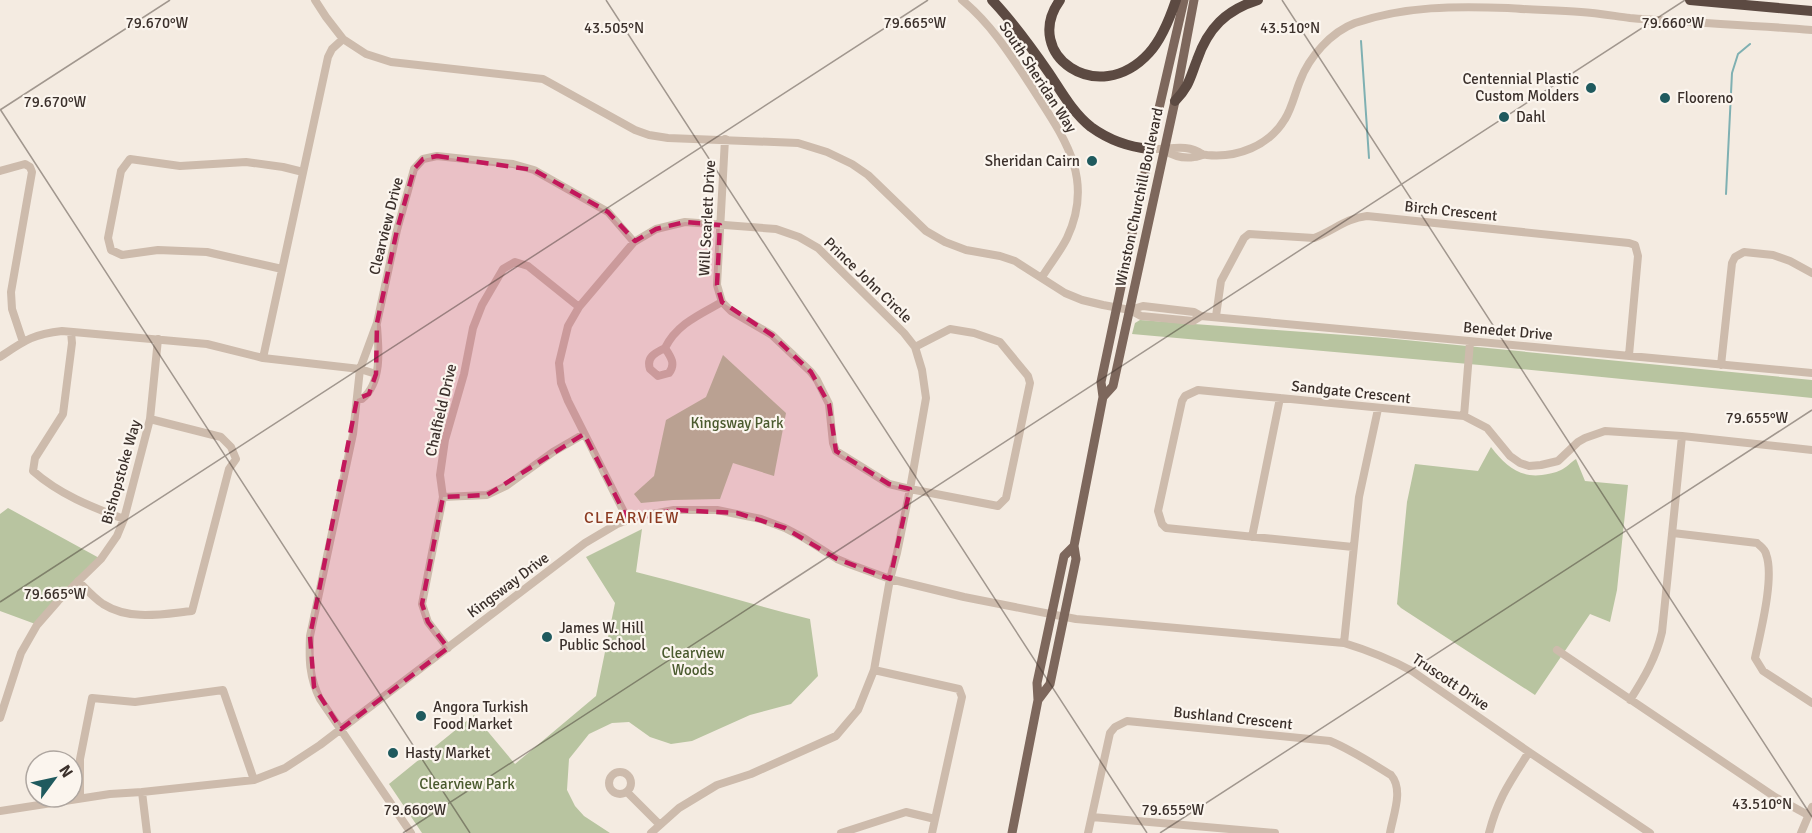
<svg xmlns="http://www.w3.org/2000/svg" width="1812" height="833" font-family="Signika,sans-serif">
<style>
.green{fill:#b8c4a0}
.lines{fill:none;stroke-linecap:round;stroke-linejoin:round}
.stream{stroke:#7fb0b2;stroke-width:2}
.minor{stroke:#cdbbac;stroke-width:8}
.major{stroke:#7d675c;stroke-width:9}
.highway{stroke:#5c4a42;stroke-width:10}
.marked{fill:#c2185b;fill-opacity:0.2;stroke:#c2185b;stroke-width:4.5;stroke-dasharray:12 8;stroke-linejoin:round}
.ticks{fill:none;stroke:#3b302b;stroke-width:1.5;stroke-opacity:0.45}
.poi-dot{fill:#1f5a5e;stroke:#fbf5ee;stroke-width:2}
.labels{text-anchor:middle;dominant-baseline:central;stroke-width:4.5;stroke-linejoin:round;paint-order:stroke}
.street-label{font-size:15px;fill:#3b302b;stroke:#fbf5ee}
.poi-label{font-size:15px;fill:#3b302b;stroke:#fbf5ee;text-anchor:start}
.park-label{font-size:15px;fill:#4a5a2e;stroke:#fbf5ee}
.neighbourhood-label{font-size:16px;letter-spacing:1.5px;fill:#8c3b22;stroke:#fbf5ee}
.ticks-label{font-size:15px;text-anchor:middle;fill:#3b302b;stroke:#fbf5ee;stroke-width:4.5;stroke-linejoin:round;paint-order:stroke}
</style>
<rect width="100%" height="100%" fill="#f4ebe1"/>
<path class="green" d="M1140,320l245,18 427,42v18l-332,-33 -348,-31 3,-11z
M723,355l63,58 -12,63 -41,-13 -13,36 -47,1 -32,3 -7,-9 20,-18 12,-56 40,-23z
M1491,447c14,18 28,31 51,28 6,-1 13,-2 19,-5 5,-2 10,-8 15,-11l9,22 43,4 -11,105 -7,32 -20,-8 -55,81 -134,-87 -4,-4 10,-102 8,-38 63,7z
M8,508l93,51 -63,66 -38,-14v-97z
M642,529l-6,43c58,14 116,33 174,47l8,57 -27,28 -41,11 -58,26 -21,3 -21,-7 -21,-15 -17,1 -23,11 -20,25 -2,31 8,16 9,10 26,17h-188l-33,-49 85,-69 41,49 81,-68 19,-93 -29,-46z"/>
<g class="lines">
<path class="stream" d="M1361,41l8,117
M1726,194l6,-121 6,-19 12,-10"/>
<path class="minor" d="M315,0l11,17 17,22 23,15 25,8 152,17 92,51 14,5 19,3 130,5 29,9 25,12 16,11 58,56 19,11 21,8 34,6 15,5 50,32 17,7 21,5 27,5 11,6 52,5 8,-5
M962,0c29,24 48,54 69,86 31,49 65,91 36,152 -7,14 -17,26 -25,39
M725,139l-8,146 5,17 9,9 41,24 39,37 6,8 12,24 4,39 3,8 53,33 21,5 88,17 8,-8 24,-115 -2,-7 -28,-34 -26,-9 -24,-4 -35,18
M1150,149c18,1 37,-6 52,5
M1164,150c8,5 19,9 30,7 5,0 7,-3 13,-2 30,3 62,-9 78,-36 7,-11 10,-26 15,-38 9,-24 31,-49 55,-58 50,-17 101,-17 153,-15 24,2 48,2 73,4 16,1 33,4 49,6 61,5 122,7 182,12
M0,171l25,-7 5,3 2,5 -21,120 1,17 11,33
M282,269l-75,-17 -49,-2 -36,5 -11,-5 -3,-12 13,-67 9,-12 50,7 66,-4 37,5 20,5
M1130,310l13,-4 51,6 7,4 611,57
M1216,316l5,-35 23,-43 5,-4 65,4c19,-7 32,-20 53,-22l262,27 6,2 3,11 -9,99
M71,332l1,11 -9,71 -28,44 -2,13c26,23 58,36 91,48
M665,348c6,9 11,16 4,25l-11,3 -8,-7c-4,-12 5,-16 15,-21z
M665,348c12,-24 34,-33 57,-46
M0,357c24,-16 33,-23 62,-26l145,13 56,14 97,11 16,5
M263,358l65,-301 4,-8 11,-10
M1721,365l11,-102 3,-6 9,-5 29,3 17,6 22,12
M357,399h5c20,-16 17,-49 15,-72
M1464,416l6,-74
M443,497l44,-2 19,-9 47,-34 31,-18
M628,520l-60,-119 -7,-18 -2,-20 9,-37 11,-19 55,-65 22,-13 29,-7 91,7 23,8 19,11 86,85 11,14 7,23 4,28 -16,91 -13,64 -7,26 -16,91 -16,40 -22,26 -85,38 -34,11 -38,23 -28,25
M1673,533l84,10c4,4 8,6 9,11 9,23 -6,80 -11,104l8,13 49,32
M1252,537l28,-139
M1353,547l-187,-19 -4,-4 -4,-13 24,-110 3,-5 13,-6 266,26 23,12 23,28 10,7 9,3 12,-1 17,-4 20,-19 7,-4 20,-7 77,5 130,14
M78,581c8,8 16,17 25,23 27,17 59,10 89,7l37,-142 7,-10 -5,-12 -10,-10 -71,-18
M1344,643l15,-146 19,-88
M448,648l-20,-26 -6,-18 21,-107 -3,-22 5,-35 19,-66 9,-46 9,-23 21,-36 12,-7 13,4 51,41
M1557,650l218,147 33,18
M874,670l85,19 3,8 -30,136
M1630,700c14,-22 26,-42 32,-68l20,-196
M0,718l21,-65 16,-28 21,-24 43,-42 16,-23 7,-17 26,-100 8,-80
M609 783a11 11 0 1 1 22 0a11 11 0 1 1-22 0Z
M142,792l5,41
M627,792l33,33
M80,798v-39l12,-61 43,4 88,-12 31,90
M0,811l110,-17 32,-2 112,-12 31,-12 35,-23 265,-202 32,-19 19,-7 38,-7h43l44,9 24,9 19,10 33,21 12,5 41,15 74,18 112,22 268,24c23,7 46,16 68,28l117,81 121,81
M1092,817l183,16
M411,833l-91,-134c-11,-22 -11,-40 -10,-63l43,-202 7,-65 17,-46 20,-93 17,-61 9,-10 14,-3 76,8 21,6 74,42 26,30
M841,833l65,-21 29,7
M1088,833l22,-100 5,-6 12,-6 203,20c22,9 41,22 61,34 13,15 2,40 -1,58
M1489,833c9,-35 21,-51 40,-81
M1801,833l11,-26"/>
<path class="major" d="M1103,397l10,-11 62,-285 19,-101
M1038,700l12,-16 26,-125 -2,-13 29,-149 -2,-15 53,-252 30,-130
M1012,833l26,-133 -1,-17 27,-127 10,-10"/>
<path class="highway" d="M992,0c22,23 39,47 57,73 12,18 24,40 42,54 18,13 37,20 59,22
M1060,0c-39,54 38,109 89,53 13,-14 21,-35 27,-53
M1690,0l122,11
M1175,101c14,-14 15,-23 22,-41 11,-32 29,-50 61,-60"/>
</g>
<path class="marked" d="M437,156l97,14 74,42 27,29 21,-12 29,-7 35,3 -3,60 5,17 50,33 39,37 18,32 7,47 53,33 21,5 -20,90 -53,-20 -52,-31 -48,-15 -63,-3 -46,10 -44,-86 -97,61 -44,2 -21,107 6,18 20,26 -107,81 -27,-42 -4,-51 47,-237 12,-5 7,-20 1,-51 20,-93 17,-61 9,-10z"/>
<path class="ticks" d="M606,0l541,833M1282,0l530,817M0,109l470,724M0,110l170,-110M0,602l928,-602M403,833l1282,-833M1160,833l652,-423"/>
<g class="poi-dot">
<circle cx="1591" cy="88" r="6"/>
<circle cx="1665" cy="98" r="6"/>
<circle cx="1504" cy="117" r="6"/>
<circle cx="1092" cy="161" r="6"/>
<circle cx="547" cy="637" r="6"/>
<circle cx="421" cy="716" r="6"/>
<circle cx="393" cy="753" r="6"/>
</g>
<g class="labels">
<g class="street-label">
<text transform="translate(1038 77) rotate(57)">South Sheridan Way</text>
<text transform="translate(1139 197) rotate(-78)">Winston Churchill Boulevard</text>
<text transform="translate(1451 211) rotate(6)">Birch Crescent</text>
<text transform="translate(707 218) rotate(-87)">Will Scarlett Drive</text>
<text transform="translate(386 226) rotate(-76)">Clearview Drive</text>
<text transform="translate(868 280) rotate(44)">Prince John Circle</text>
<text transform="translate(1508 331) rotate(5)">Benedet Drive</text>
<text transform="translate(1351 392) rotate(6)">Sandgate Crescent</text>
<text transform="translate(441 410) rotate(-77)">Chalfield Drive</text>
<text transform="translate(121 472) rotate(-74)">Bishopstoke Way</text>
<text transform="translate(508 585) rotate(-37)">Kingsway Drive</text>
<text transform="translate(1451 682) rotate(34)">Truscott Drive</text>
<text transform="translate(1233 718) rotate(6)">Bushland Crescent</text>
</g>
<g class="poi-label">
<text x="1579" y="79" text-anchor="end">Centennial Plastic<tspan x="1579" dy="17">Custom Molders</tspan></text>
<text x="1677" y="98">Flooreno</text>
<text x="1516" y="117">Dahl</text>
<text x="1080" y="161" text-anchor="end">Sheridan Cairn</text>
<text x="559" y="628">James W. Hill<tspan x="559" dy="17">Public School</tspan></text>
<text x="433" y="707">Angora Turkish<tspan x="433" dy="17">Food Market</tspan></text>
<text x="405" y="753">Hasty Market</text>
</g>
<g class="park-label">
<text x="737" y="423">Kingsway Park</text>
<text x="693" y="653">Clearview<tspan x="693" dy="17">Woods</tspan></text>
<text x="467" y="784">Clearview Park</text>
</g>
<g class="neighbourhood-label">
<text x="632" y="518">CLEARVIEW</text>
</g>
</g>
<g class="ticks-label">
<text x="915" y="28">79.665°W</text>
<text x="1673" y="28">79.660°W</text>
<text x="157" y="28">79.670°W</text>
<text x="614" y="33">43.505°N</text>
<text x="1290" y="33">43.510°N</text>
<text x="55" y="107">79.670°W</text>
<text x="1757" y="423">79.655°W</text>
<text x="55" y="599">79.665°W</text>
<text x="1762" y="809">43.510°N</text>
<text x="415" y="815">79.660°W</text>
<text x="1173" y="815">79.655°W</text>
</g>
<g transform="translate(54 779) rotate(57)"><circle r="28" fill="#fbf5ee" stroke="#aea6a0" stroke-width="1.5"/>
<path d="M0-4.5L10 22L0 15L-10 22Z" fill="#1f5a5e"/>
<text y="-9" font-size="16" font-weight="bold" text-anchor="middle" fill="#3b302b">N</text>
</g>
</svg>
